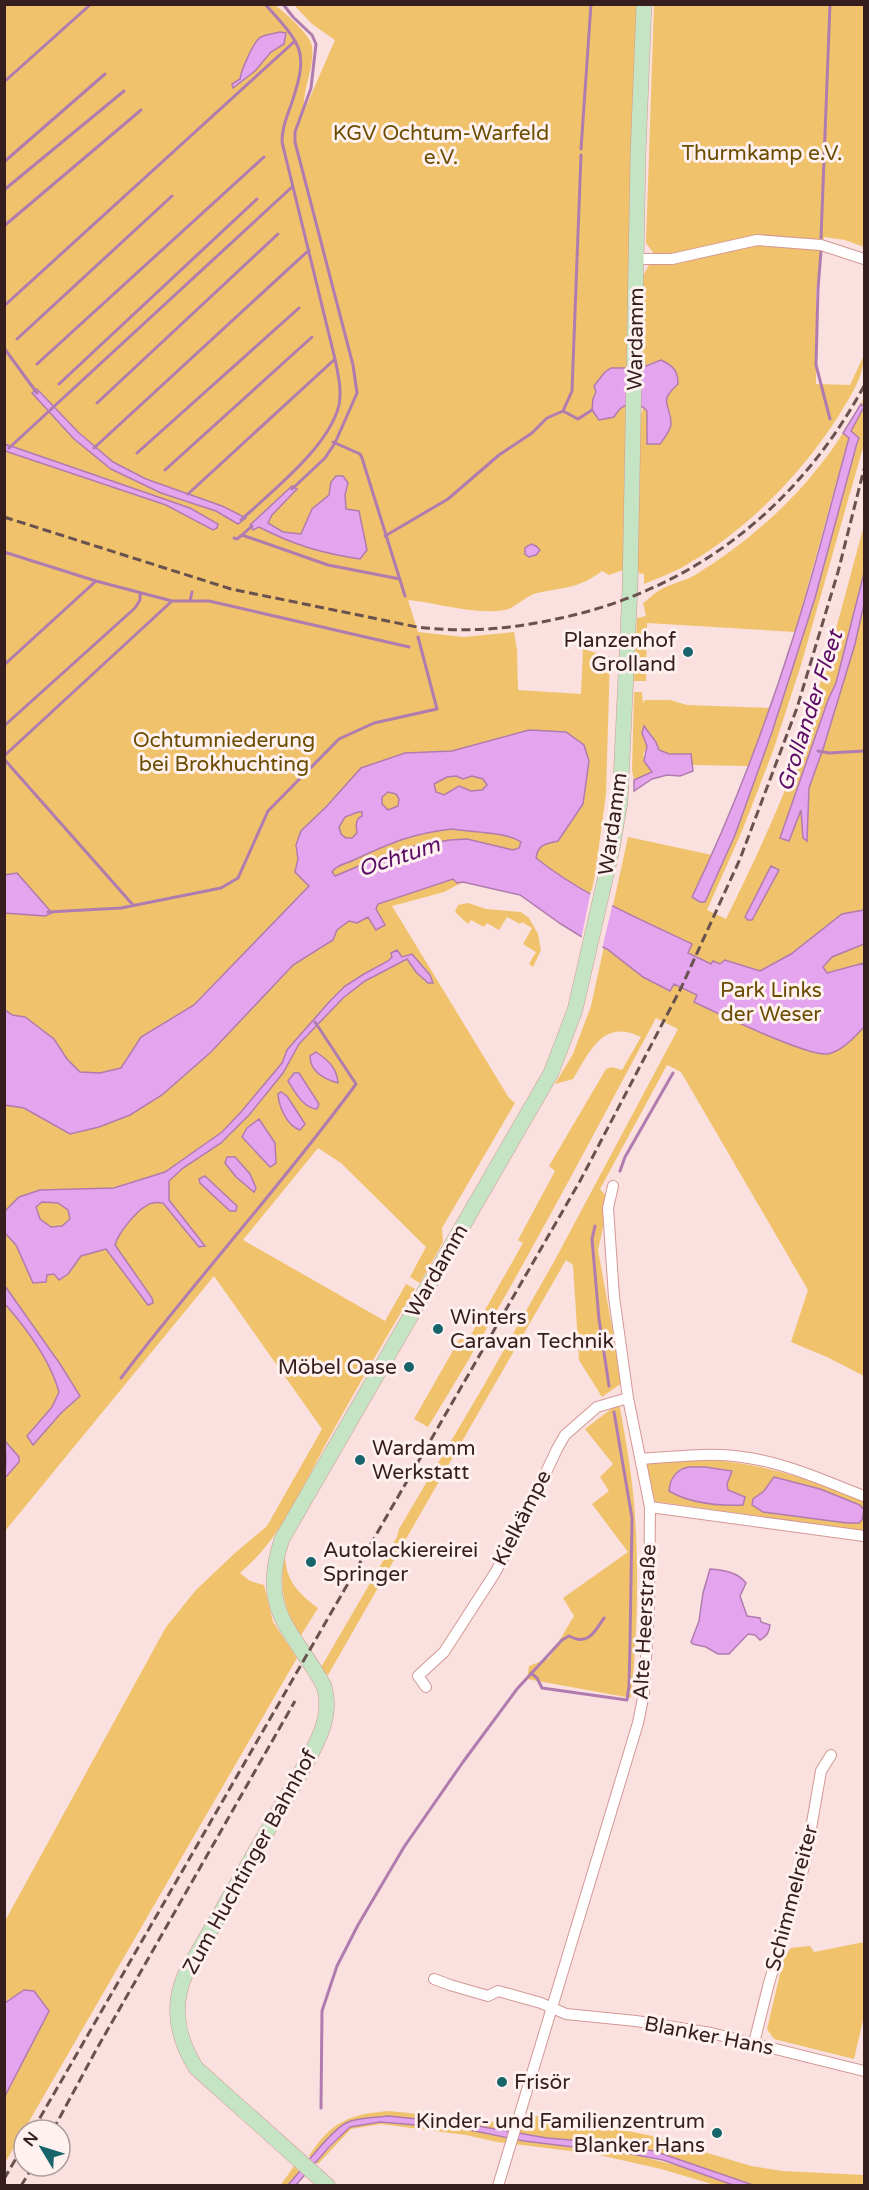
<svg xmlns="http://www.w3.org/2000/svg" width="869" height="2190" font-family="'Varela Round',sans-serif">
<style>
.green{fill:#f0c26b;fill-rule:evenodd}
.water{fill:#e5a5ee;stroke:#b07caf;stroke-width:1.5;fill-rule:evenodd}
.pier{fill:#fae0de}
.lines{fill:none;stroke-linecap:round;stroke-linejoin:round}
.stream{stroke:#b07caf;stroke-width:3}
.street-casing{stroke:#d39895;stroke-width:12}
.secondary-casing{stroke:#d39895;stroke-width:16}
.street{stroke:#fff;stroke-width:10}
.secondary{stroke:#c5e4c3;stroke-width:15}
.rail{stroke:#695150;stroke-width:3;stroke-dasharray:9 4.5;stroke-linecap:butt}
.poi-dot{fill:#17656b;stroke:#fef1f0;stroke-width:2}
.labels{text-anchor:middle;dominant-baseline:central;stroke-width:6;stroke-linejoin:round;paint-order:stroke}
.park-label{font-size:21px;fill:#6b4d01;stroke:#fef1f0}
.street-label{font-size:21px;fill:#351e1d;stroke:#fef1f0}
.poi-label{font-size:21px;fill:#351e1d;stroke:#fef1f0;text-anchor:start}
.water-label{font-size:22px;font-style:italic;fill:#5b0d66;stroke:#fef1f0}
</style>
<rect width="100%" height="100%" fill="#fae0de"/>
<path class="green" d="M5,5h270c10,8 35,29 37,41 3,22 -10,43 -8,65l31,-71 -23,-16 -18,-19h343l-9,363h-17l-16,18 1,6 -3,7 21,18 5,-9 7,-4 -3,166 -14,5 -7,-4c-24,18 -37,16 -65,22 -12,3 -23,16 -32,17 -33,5 -65,-7 -97,-10l10,32 46,5 50,-5 3,18 1,40 63,4 2,-45 27,8 -4,137 -11,81 -13,62 -62,-42 -57,-13 -19,10 -52,14 117,192 6,5 -73,125 1,14 -23,41 -10,-6 16,-30 -85,-84 -23,-15 -75,92 142,81 21,-37 9,5c-30,50 -59,100 -87,151 -25,45 -47,99 -88,133l10,8 14,4 9,37 24,36 -292,505v-67l44,-85 -40,-13 -4,5v-82l161,-294 30,-37 39,-37 32,-27 55,-97 -108,-153 -209,255z
M654,5h210v242l-19,-7 -21,-3 -8,54v93l34,1 14,-30c0,22 -15,43 -26,62 -40,61 -93,115 -157,151 -12,6 -25,11 -37,16v-10l-5,-1 -2,-9 1,-151h4l1,-6 4,4v33h13l11,-20c-6,-19 -9,-26 6,-40 1,-14 -4,-18 -16,-24l-18,6v-90l6,-11 6,-1v-9l-9,-12z
M864,397v47l-63,221 -28,86 -31,80 -35,79 19,9c20,-41 40,-82 57,-124 33,-88 57,-180 81,-270v851l-37,-19 -36,-15 17,-52 -127,-218 -14,-7 -67,124 9,11 -11,50 24,133 -20,14 -23,-37 -6,-95 -7,-5 -238,415 -8,-6 77,-132 2,-8 84,-142 73,-129 122,-229 -22,-11c-74,138 -146,276 -228,409l-14,-8 45,-79 13,-7 51,-90 -5,-3 37,-69 -6,-5 57,-97 6,-2 10,3 19,-33c-38,-19 -51,14 -68,42l-18,5 18,-30 18,-48 37,-169 84,18 11,5 117,-355 19,-67 -8,-7 13,-24 -3,-3z
M843,433l6,4 -54,195 -148,-9 -1,58h-12l3,-63 9,-2 -3,-13c5,-3 9,-8 14,-11 11,-8 26,-10 38,-17 58,-35 112,-85 148,-142z
M634,692h8l1,11 2,-3h25l17,5 83,3 -21,58 -57,-1 -1,-11h-22l-10,-4 -10,-19 -7,2 5,13 -4,9 10,17 -19,8 -2,-10z
M468,903l18,6 35,3 8,6 9,16 3,16 -8,17 -4,-3 7,-12 -13,-8 9,-16 -10,-6 -2,2 -13,-7 -8,13 -12,-7 -3,4 -13,-7 -3,4 -13,-12 3,-7z
M619,1403c7,38 14,76 16,114 4,58 2,123 -4,181l-104,-19 2,-13 20,-8 25,-42 -11,-18 65,-46 -36,-48 17,-13 -9,-14 13,-13 -28,-35z
M708,1460c55,3 105,20 156,41v32l-92,-15 -120,-17 -5,-36 2,-3zM680,1469l52,2 -5,13 1,6 17,7c-27,3 -52,9 -76,-6 0,-9 5,-17 11,-22zM775,1477l45,12 40,16 -1,18 -96,-11 -11,-7 1,-6 11,-8z
M285,1554c0,26 13,39 33,54l-18,29c-17,-30 -21,-49 -15,-83z
M864,1942v74l-10,43 -80,-20 -7,-10 17,-72 7,-9 19,-2 4,6z
M389,2111l116,12 18,5 4,-13c42,4 84,12 125,21 7,2 13,6 22,7l77,23 31,5 82,4v10h-149l-54,-16 -66,-15 -98,-12 -31,-7 -85,-11 -30,5 -33,35 -2,-2 34,-35 30,-5 85,7 59,12 107,13 100,25 -77,-28 -71,-10 -36,-3 -81,-14 -78,-8 -31,4 -27,18 -18,21 -3,-3c22,-34 40,-42 80,-45z
M294,2166l6,6 -13,13 -7,1z"/>
<path class="water" d="M280,32l6,1 -2,11 -13,8 -16,19 -22,17 -1,-4 8,-5c1,-8 14,-39 21,-42 6,-3 13,-3 19,-5z
M661,360c12,6 17,10 17,24 -21,19 -7,19 -7,40 0,6 -8,16 -11,20h-13v-33l-4,-4c-16,-2 -20,-5 -29,10l-15,3 -7,-10 1,-11 3,-7 -2,-6 11,-14 6,-4h30z
M37,389l41,43 35,30 33,17 76,27 24,12 -8,6 -22,-13 -55,-18 -50,-24 -37,-30 -42,-46z
M861,404l3,3 -13,24 8,7 -2,5 -42,155 -43,134 -37,103 -30,67h-5l-8,-5c41,-85 74,-173 102,-262 21,-65 37,-132 55,-197l-6,-5z
M5,444l185,64 28,16 -1,4 -4,2 -47,-25 -161,-54z
M336,476h7l5,7 -3,12 1,14 13,2 8,39 -7,9c-39,-6 -66,-14 -101,-32l-6,3 -3,-5 42,-39 5,3 -25,26 -4,8 15,9 18,2 11,-25 17,-14 2,-13z
M531,544l5,2 4,4 -4,5 -7,2 -4,-3v-6z
M864,573v31l-9,40 -31,102 -15,42 -2,53 -4,-3 -2,-28 -12,31 -9,-3 48,-138 8,-17z
M644,726l12,16 3,8 10,4h22l2,17 -13,5 -13,-1 -15,4 -18,12v-11l18,-8 -8,-11 3,-15 -5,-13z
M529,730l37,2 18,13 5,16 -6,43 -25,37c-12,3 -20,3 -22,17 46,37 102,60 156,86l-4,9 23,11 2,-3 7,3 5,-4 35,11 31,-17 51,-40 22,-4v34l-32,13 -9,10 4,6 37,-10v64c-9,9 -22,25 -37,27 -20,2 -110,-41 -133,-52l3,-7 -23,-11 -4,7 -27,-14 -36,-28 -25,-12 -21,-13 -41,-29 -57,-13 -6,1 -4,-4 -75,25 -2,5 9,16 -9,5 -8,-13 -11,6 -8,-2 -12,9 -4,10 -40,25 -82,87 -49,43 -32,20 -31,12 -29,7 -46,-26 -19,-3 -1,-96 8,6 13,2 29,22 13,20 13,13 20,1 21,-5 20,-31 53,-32 115,-119 -14,-14 3,-13 -2,-14 5,-14 26,-25 34,-38 44,-15 47,-2zM456,776l7,3 9,-3 11,3 4,6 -5,5 -11,1 -12,-5 -15,9 -8,-3 -2,-8 13,-7zM388,792l8,2 3,5 -1,7 -10,4 -6,-6v-7zM358,812h4v4c-7,3 -6,11 -5,17l-5,5h-6l-5,-4 -2,-7 6,-10zM452,829c17,3 56,3 69,13l-2,6 -6,2 -46,-11 -17,1 -41,7 -17,5 -57,24 -3,-4c5,-8 15,-8 24,-13 34,-16 58,-26 96,-30z
M771,866l8,4 -27,50h-4l-3,-3z
M17,873l35,40 -7,3 -40,-3v-38z
M397,950l5,7 10,-3 18,21 3,8h-5l-12,-11 -9,-13 -42,22 -22,17 -44,46 -16,29 -34,42 -28,28 -38,25 -14,13v19l36,46 -6,1 -36,-44c-3,0 -7,-1 -10,0 -13,2 -35,30 -38,42l37,53 1,5 -5,2 -42,-56 -25,7 -13,18 -9,6 -5,-6 -7,1 -1,7 -13,1 -17,-38 -11,-12v-22l14,-14 21,-7 74,-2 51,-16 57,-40 19,-20 41,-49 5,-13 43,-49 15,-15 19,-12 24,-13 4,-4 -1,-4zM42,1202l16,1 10,7 2,9 -8,7 -11,1 -11,-8 -4,-12z
M316,1052c12,8 21,16 22,31 -14,-4 -28,-11 -28,-27z
M294,1073h5l20,31 -2,5c-14,-1 -22,-17 -29,-28z
M281,1092l6,4 18,28 -5,6c-13,-4 -21,-23 -22,-36z
M259,1119l16,24 1,20 -6,4 -28,-30 5,-9z
M227,1157h8l15,17 6,14 -2,4 -18,-15 -11,-14z
M205,1176l32,30 -1,5h-6l-30,-28 -1,-4z
M5,1286l55,78 20,32 -19,17 -28,32 -6,-9 25,-29 7,-15c-9,-33 -32,-63 -54,-88z
M5,1441l14,16v5l-14,16 1,-20z
M689,1467h16l27,4 -5,13 1,6 17,7 -2,8c-25,1 -52,-1 -74,-14 1,-13 8,-22 20,-24z
M774,1477l46,12 40,16 4,5 -2,10 -3,3h-12l-84,-11 -11,-7 1,-6 11,-8z
M710,1569c13,1 28,3 36,14l-6,13 7,20 13,2 1,4 9,3c-1,8 -3,11 -10,15l-5,-5 -7,-1 -19,20h-11l-12,-7 -13,-3 -2,-2 8,-21 4,-28z
M24,1990l10,1 15,20 -44,85v-93z
M388,2116l78,8 81,14 36,3 71,10 99,34h-20l-70,-25 -32,-6 -107,-13 -59,-12 -85,-7 -30,5 -21,20 -33,38 -9,1c16,-17 41,-53 59,-63 12,-6 29,-5 42,-7z"/>
<path class="pier" d="M591,890l22,12 -11,47 -21,-9z"/>
<g class="lines">
<path class="stream" d="M283,4l10,13 19,18 4,9 -5,44 -16,44v10l58,223 4,28 -22,50 -10,15 -33,31
M4,82l87,-78
M581,149l10,-145
M4,162l101,-88
M4,190l120,-99
M4,226l137,-116
M821,238l9,-234
M821,251l-3,38 -2,76 14,54
M4,306l291,-265
M17,339l155,-143
M4,348l33,45
M37,364l227,-207
M59,384l198,-185
M97,403l181,-169
M563,411l9,-20 9,-236
M333,442l27,12 2,4 43,138
M9,448l283,-261
M94,448l215,-198
M137,453l162,-145
M165,470l147,-133
M188,494l147,-135
M241,520c31,-29 88,-73 98,-115 3,-15 -1,-31 -4,-46l-53,-217c0,-15 5,-25 10,-40 18,-53 8,-58 -27,-98
M242,535l10,-9
M385,536l63,-37 51,-44 33,-22 15,-15 16,-7 15,8 14,-9
M234,538l3,1 5,-4 86,30 72,14
M4,552l92,29 76,20h37l200,46
M190,601l2,-9
M4,665l92,-84
M4,726l131,-118 5,-8v-7
M818,751l11,2 35,-2
M4,756l168,-155
M4,759l129,146
M48,912l73,-4 100,-20 17,-10 30,-67 71,-72 35,-16 63,-14 -19,-72
M620,1171l5,-14 48,-84
M595,1226l-3,13 7,80 10,67
M121,1378c76,-100 161,-193 235,-294l-41,-62
M531,1673l6,5 5,10 85,12 2,-14 1,-42 2,-126 -18,-106
M321,2108l1,-97 15,-45 21,-41 46,-78 59,-85 54,-73 45,-49 7,-4c19,10 25,-3 35,-18"/>
<g class="street-casing">
<path id="street" d="M638,259h34l85,-19 64,5 43,14
M641,1459c33,-2 68,-7 101,-2 42,5 83,24 122,39
M650,1507l214,29
M426,1687l-8,-11 26,-24 51,-79 29,-54 33,-70 8,-14 32,-28 31,-9
M434,1979l16,6 38,11 10,-5 43,12 25,11 70,7 75,12 153,38
M754,2043l15,-60 36,-120 16,-92 10,-16
M498,2186l140,-463 6,-30 5,-86 1,-100 -22,-109 -14,-101 -6,-89 5,-22"/>
</g>
<g class="secondary-casing">
<path id="secondary" d="M328,2186l-132,-118c-18,-29 -25,-61 -11,-93l124,-217c12,-23 23,-45 15,-72 -32,-58 -66,-75 -42,-147l269,-466 24,-63 37,-161 8,-47 10,-214 8,-433 6,-151"/>
</g>
<use href="#street" class="street"/>
<use href="#secondary" class="secondary"/>
<path class="rail" d="M4,517l227,72 186,38c49,6 96,2 144,-9 134,-29 238,-112 303,-232
M33,2130l547,-949 101,-193 59,-129 57,-151 41,-136 26,-103
M53,2130l42,-78 200,-351
M4,2179l20,-34
M21,2186l12,-20"/>
</g>
<g class="poi-dot">
<circle cx="688" cy="652" r="6"/>
<circle cx="438" cy="1329" r="6"/>
<circle cx="409" cy="1367" r="6"/>
<circle cx="360" cy="1460" r="6"/>
<circle cx="311" cy="1562" r="6"/>
<circle cx="502" cy="2082" r="6"/>
<circle cx="717" cy="2133" r="6"/>
</g>
<g class="labels">
<g class="park-label">
<text x="441" y="133">KGV Ochtum-Warfeld<tspan x="441" dy="24">e.V.</tspan></text>
<text x="762" y="153">Thurmkamp e.V.</text>
<text x="224" y="740">Ochtumniederung<tspan x="224" dy="24">bei Brokhuchting</tspan></text>
<text x="771" y="990">Park Links<tspan x="771" dy="24">der Weser</tspan></text>
</g>
<g class="street-label">
<text transform="translate(636 339) rotate(-89)">Wardamm</text>
<text transform="translate(613 824) rotate(-82)">Wardamm</text>
<text transform="translate(437 1271) rotate(-60)">Wardamm</text>
<text transform="translate(522 1518) rotate(-63)">Kielkämpe</text>
<text transform="translate(645 1622) rotate(-87)">Alte Heerstraße</text>
<text transform="translate(250 1862) rotate(-61)">Zum Huchtinger Bahnhof</text>
<text transform="translate(792 1898) rotate(-75)">Schimmelreiter</text>
<text transform="translate(709 2036) rotate(11)">Blanker Hans</text>
</g>
<g class="poi-label">
<text x="676" y="640" text-anchor="end">Planzenhof<tspan x="676" dy="24">Grolland</tspan></text>
<text x="450" y="1317">Winters<tspan x="450" dy="24">Caravan Technik</tspan></text>
<text x="397" y="1367" text-anchor="end">Möbel Oase</text>
<text x="372" y="1448">Wardamm<tspan x="372" dy="24">Werkstatt</tspan></text>
<text x="323" y="1550">Autolackiereirei<tspan x="323" dy="24">Springer</tspan></text>
<text x="514" y="2082">Frisör</text>
<text x="705" y="2121" text-anchor="end">Kinder- und Familienzentrum<tspan x="705" dy="24">Blanker Hans</tspan></text>
</g>
<g class="water-label">
<text transform="translate(810 711) rotate(-72)">Grollander Fleet</text>
<text transform="translate(399 857) rotate(-18)">Ochtum</text>
</g>
</g>
<rect width="869" height="2190" fill="none" stroke="#351e1d" stroke-width="12"/>
<g transform="translate(42 2148) rotate(308)"><circle r="28" fill="#fef1f0" stroke="#ae9d9c" stroke-width="1.5"/>
<path d="M0-4.5L10 22L0 15L-10 22Z" fill="#17656b"/>
<text y="-9" font-size="16" font-weight="bold" text-anchor="middle" fill="#351e1d">N</text>
</g>
</svg>
